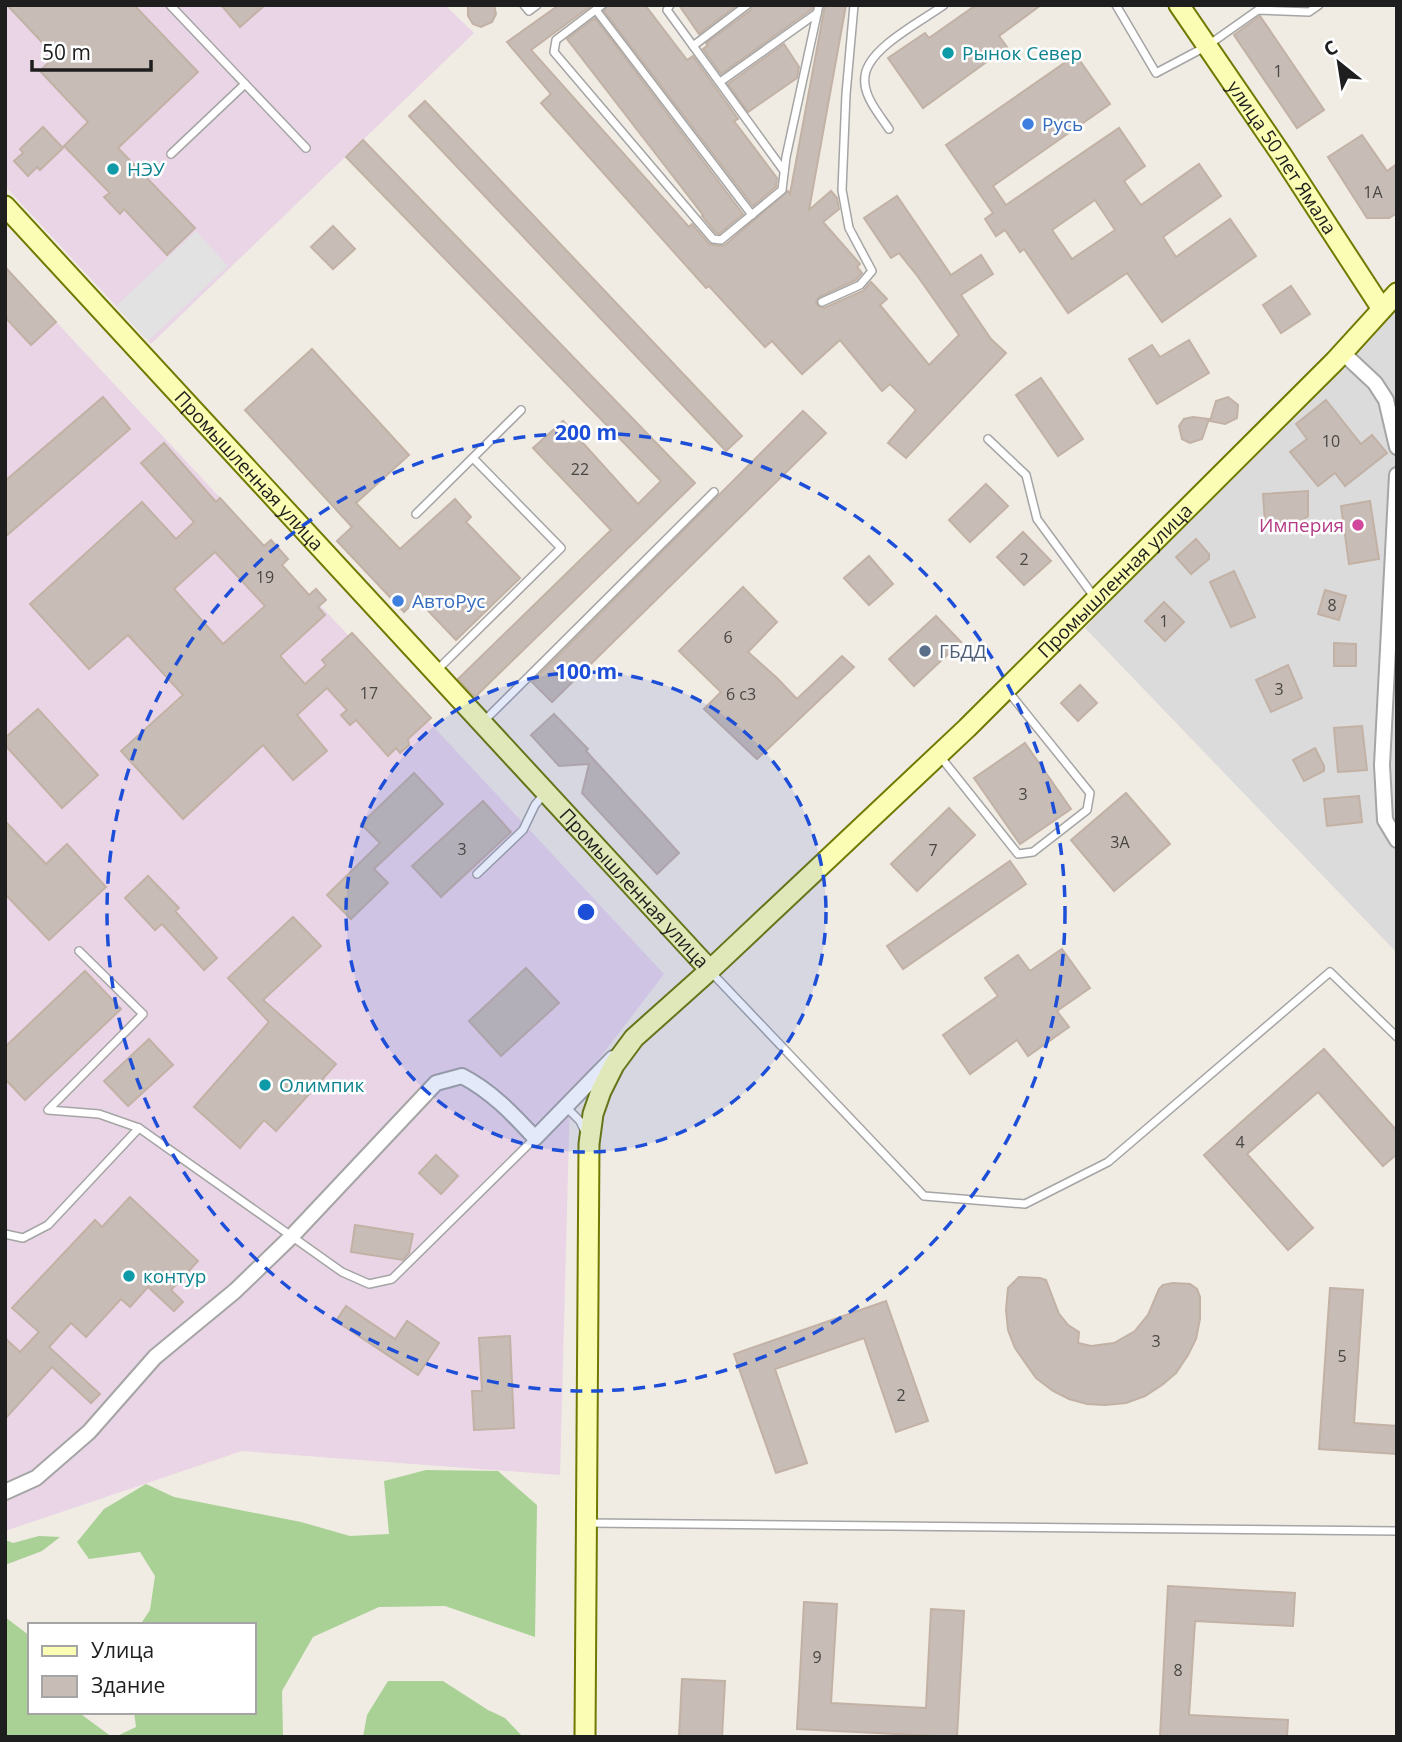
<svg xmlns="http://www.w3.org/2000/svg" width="1402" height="1742" font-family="'Open Sans',sans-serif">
<rect width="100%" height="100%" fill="#f0ebe3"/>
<polygon fill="#dcdbdb" points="1397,279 1397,953 1085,628"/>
<g fill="#e9d5e6">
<polygon points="5,5 445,5 474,33 151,344 5,186"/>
<polygon points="5,267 664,974 570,1097 560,1475 242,1451 5,1531"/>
</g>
<g fill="#a9d195">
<polygon points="426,1470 498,1471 537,1505 535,1637 445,1606 379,1607 313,1637 282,1691 283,1737 115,1737 136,1727 134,1712 254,1712 254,1625 140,1625 150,1610 155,1576 140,1552 89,1559 77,1542 104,1509 146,1484 174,1497 301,1522 350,1536 389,1534 384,1481"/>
<polygon points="39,1536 60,1537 42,1551 5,1565 5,1540 13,1543"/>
<polygon points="5,1617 30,1636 30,1712 78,1712 112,1737 5,1737"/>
<polygon points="388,1681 443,1681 488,1710 505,1718 523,1737 363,1737 367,1715"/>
</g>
<polygon fill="#e2e2e2" points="196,231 228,266 148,341 116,306"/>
<g fill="#c8bdb6" stroke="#c2b1a5" stroke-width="2" fill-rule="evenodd">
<polygon points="7,5 134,5 198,72 118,148 195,228 167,255 124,209 120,214 104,197 110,193 64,146 88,122 40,71 55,56"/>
<polygon points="221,5 265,5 240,27"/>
<polygon points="468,5 494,5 496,14 492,22 481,27 473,24 468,16"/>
<polygon points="559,5 592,5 531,50 689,227 692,224 709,244 720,246 725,245 788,191 790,194 825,5 846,5 809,210 831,191 837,198 839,209 823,222 860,264 857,267 862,273 856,280 819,297 816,301 817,305 824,308 863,291 871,282 887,299 880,305 929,365 959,335 916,274 899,253 891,258 864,218 897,196 951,275 981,255 993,274 961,295 991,339 1006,353 906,458 888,443 916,410 890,384 882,391 840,340 802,374 772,341 765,347 709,286 706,288 541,103 551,94 507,42"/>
<polygon points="608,5 645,5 687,60 693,56 738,119 734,121 777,178 776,187 753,206 604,11"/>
<polygon points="679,5 737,5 699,34"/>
<polygon points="753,5 813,5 812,9 721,74 703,49 708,45 706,43 751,10"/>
<polygon points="976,5 1041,5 999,36 1007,47 923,108 888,58 925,33 929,38"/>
<polygon points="1260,16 1324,110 1297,128 1234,35"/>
<polygon points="595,18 743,214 719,234 716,233 702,216 703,215 567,39"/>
<polygon points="784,44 799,67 797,78 748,112 728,84"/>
<path d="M1076 55 1110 104 993 186 1006 205 1119 128 1145 166 1124 181 1141 205 1199 164 1221 196 1163 237 1176 257 1230 219 1256 256 1162 322 1127 273 1068 313 1024 249 1020 252 1005 230 996 236 985 219 993 213 946 145ZM1095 200 1115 230 1072 259 1052 230Z"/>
<polygon points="425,101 742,436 726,451 409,116"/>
<polygon points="43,127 63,148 40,170 37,167 28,176 14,161 23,153 20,149"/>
<polygon points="1362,135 1387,171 1397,164 1397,213 1389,218 1367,218 1328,157"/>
<polygon points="363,140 695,483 475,697 458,679 611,530 533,448 563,421 638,504 661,481 346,157"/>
<polygon points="333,226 355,249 333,269 311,247"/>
<polygon points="5,267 56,322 31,345 5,317"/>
<polygon points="1291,286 1310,314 1281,333 1263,305"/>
<polygon points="1189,340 1209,373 1157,404 1129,359 1152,345 1160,357"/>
<polygon points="312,349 409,455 356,503 400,549 455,499 471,517 466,522 520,578 456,640 417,599 404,612 337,541 352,527 245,410"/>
<polygon points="1041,378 1083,439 1058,456 1016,395"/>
<polygon points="103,397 130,429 5,537 5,481"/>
<polygon points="1228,397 1238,405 1237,418 1225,424 1210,421 1216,401"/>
<polygon points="1326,400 1361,444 1372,435 1387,453 1345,486 1335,473 1318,486 1290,452 1307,439 1296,424"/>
<polygon points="803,411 826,433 552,702 532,682"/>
<polygon points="1193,417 1209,419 1202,439 1190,443 1182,439 1179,426 1184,419"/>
<path d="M164 443 216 502 220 498 264 546 271 540 288 559 282 565 309 595 316 589 326 600 318 607 325 615 280 656 305 684 326 665 322 660 352 633 431 718 408 739 409 745 400 753 396 748 388 756 356 720 350 725 341 715 347 710 327 688 297 715 327 751 293 780 263 745 183 819 121 751 183 695 128 635 89 669 30 604 142 502 176 539 194 522 141 463ZM215 552 265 606 223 644 174 589Z"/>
<polygon points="986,484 1008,506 970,542 949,520"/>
<polygon points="1308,491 1308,516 1300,522 1265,523 1263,494"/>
<polygon points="1370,501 1379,559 1349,564 1341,506"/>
<polygon points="1023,532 1051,561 1024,585 997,557"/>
<polygon points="1196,539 1209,554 1209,559 1191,574 1176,557"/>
<polygon points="869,556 893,584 869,605 844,578"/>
<polygon points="1234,571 1255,617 1231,627 1210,582"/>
<polygon points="743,587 777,622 748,652 777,678 797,699 842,656 854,667 757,759 704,709 721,692 679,651"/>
<polygon points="1325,590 1346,596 1339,620 1318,614"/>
<polygon points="1164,602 1184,622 1165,641 1145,621"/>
<polygon points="936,616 961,642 914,686 889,659"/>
<polygon points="1334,643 1356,644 1356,666 1334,666"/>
<polygon points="1288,665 1302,698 1271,712 1256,680"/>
<polygon points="1080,685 1097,703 1078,721 1061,703"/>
<polygon points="38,709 98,775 62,808 5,745 5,738"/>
<polygon points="554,714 588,749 586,751 679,853 657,874 582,793 589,764 559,766 531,735"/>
<polygon points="1362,726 1367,770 1338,772 1334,728"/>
<polygon points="1025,743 1071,809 1020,844 974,778"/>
<polygon points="1315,748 1324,766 1324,771 1304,781 1293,760"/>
<polygon points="414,773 443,804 374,869 388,883 351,919 327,895 380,843 361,824"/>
<polygon points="1126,793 1170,844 1114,891 1071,840"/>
<polygon points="1359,796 1362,822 1327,826 1324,799"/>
<polygon points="483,801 511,832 441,897 412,866"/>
<polygon points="949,808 975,835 917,891 891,864"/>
<polygon points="5,821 46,864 67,844 106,887 49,940 5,894"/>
<polygon points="1010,861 1026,884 903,969 887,946"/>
<polygon points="148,876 179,908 175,911 217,958 204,970 162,924 155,930 125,898"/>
<polygon points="293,917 321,946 263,1000 336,1064 276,1131 264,1120 240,1148 194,1107 269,1022 228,978"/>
<polygon points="1062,949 1090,988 1057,1011 1069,1027 1028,1056 1017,1040 970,1074 943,1035 998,996 985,978 1018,955 1030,971"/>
<polygon points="526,968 559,1003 501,1056 469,1021"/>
<polygon points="85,971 121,1009 25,1100 5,1079 5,1047"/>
<polygon points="149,1039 173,1065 128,1106 104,1081"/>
<polygon points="1324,1049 1397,1131 1397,1154 1383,1166 1318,1092 1247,1154 1313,1228 1288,1250 1204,1155"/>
<polygon points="436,1155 458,1176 441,1194 419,1173"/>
<polygon points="130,1197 198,1261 171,1290 183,1302 174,1311 148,1287 130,1307 121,1299 86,1337 71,1323 49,1347 100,1394 91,1403 52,1367 5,1419 5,1338 20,1352 39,1332 12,1308 95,1220 102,1227"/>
<polygon points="355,1225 413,1234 409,1253 403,1260 351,1252"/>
<polygon points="1019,1277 1040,1278 1046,1280 1059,1314 1068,1325 1079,1332 1078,1343 1091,1346 1114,1343 1135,1331 1148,1315 1159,1289 1163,1285 1173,1283 1190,1284 1197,1289 1200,1297 1200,1319 1196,1339 1188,1355 1176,1373 1162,1385 1145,1396 1126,1403 1105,1405 1087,1404 1069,1399 1053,1391 1036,1378 1015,1348 1008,1330 1006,1310 1008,1288"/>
<polygon points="1330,1288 1363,1290 1354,1423 1397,1426 1397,1454 1319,1449"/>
<polygon points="886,1301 928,1421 896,1432 864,1338 775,1369 807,1463 776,1473 734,1354"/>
<polygon points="346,1306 395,1339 407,1321 439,1343 418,1375 336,1321"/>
<polygon points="510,1336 514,1428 474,1430 472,1391 482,1391 479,1338"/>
<polygon points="1168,1586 1295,1593 1293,1626 1195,1621 1189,1715 1288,1720 1287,1737 1160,1737"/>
<polygon points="804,1602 837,1604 831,1703 926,1708 931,1609 964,1611 957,1737 797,1729"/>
<polygon points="682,1679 725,1681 722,1737 679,1737"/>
</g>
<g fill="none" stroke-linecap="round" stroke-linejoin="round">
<defs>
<g id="lane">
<polyline points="170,5 306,148"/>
<polyline points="524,5 529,11 537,5"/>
<polyline points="602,5 556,40 554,52 713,239 721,240 782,190 786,157 819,5"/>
<polyline points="670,5 667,10 784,171"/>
<polyline points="1116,5 1156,73 1207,46 1258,10 1309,12 1319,5"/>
<polyline points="596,10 752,215"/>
<polyline points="693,46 747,5"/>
<polyline points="720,82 817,13"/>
<path d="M889 129C879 114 862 95 865 76 868 48 922 21 944 5"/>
<polyline points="171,154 245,84"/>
<polyline points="822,302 860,285 872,271 849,228 842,190 846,94 854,5"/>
<polyline points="988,439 1026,475 1037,519 1095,598"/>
<polyline points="416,514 521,410"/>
<polyline points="436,671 561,548 473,458"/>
<polyline points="484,721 714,492"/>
<polyline points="939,755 1018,854 1033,852 1087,810 1090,793 1007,690"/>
<polyline points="477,874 523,830 535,805 545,793"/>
<polyline points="79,951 143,1014 48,1110 99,1114 139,1128"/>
<polyline points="710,971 924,1196 1025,1204 1108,1162 1330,972 1397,1037"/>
<polyline points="566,1107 580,1121 586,1134"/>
<polyline points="5,1234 23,1238 48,1225 139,1128 342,1272 369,1284 392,1279 535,1138"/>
<polyline points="587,1523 1397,1531"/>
</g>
<g id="street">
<polyline points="1343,353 1375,383 1386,400 1397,447"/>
<polyline points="1397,475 1382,765 1385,820 1397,840"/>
<path d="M5 1492 36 1478 89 1432 155 1357 235 1291 292 1236 436 1083 462 1076C491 1091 513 1114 535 1138L613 1058"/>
</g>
<g id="secondary">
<path id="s1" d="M1179 5 1281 154 1382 309"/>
<path id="s2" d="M5 206 710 970"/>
<path id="s3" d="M585 1737 589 1144 593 1114 601 1091 614 1065 634 1038 710 970 967 728 1335 361 1397 293"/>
</g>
</defs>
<use href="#lane" stroke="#a5a5a5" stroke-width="10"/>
<use href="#street" stroke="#a5a5a5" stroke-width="18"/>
<use href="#secondary" stroke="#707a00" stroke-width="23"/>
<use href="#lane" stroke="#fff" stroke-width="7"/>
<use href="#street" stroke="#fff" stroke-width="14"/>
<use href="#secondary" stroke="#fbfdb4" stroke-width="19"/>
</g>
<circle cx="586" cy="912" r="240" fill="#1d4ed8" fill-opacity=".12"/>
<g fill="none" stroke="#1d4ed8" stroke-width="3.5" stroke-dasharray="12 9">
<circle cx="586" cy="912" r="240"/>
<circle cx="586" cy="912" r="479"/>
</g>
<g fill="#0f9aa8" stroke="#fff" stroke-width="2.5">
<circle cx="948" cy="53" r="7"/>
<circle cx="113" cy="169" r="7"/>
<circle cx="265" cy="1085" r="7"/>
<circle cx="129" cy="1276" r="7"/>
</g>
<g fill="#3f7fe0" stroke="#fff" stroke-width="2.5">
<circle cx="1028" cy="124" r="7"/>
<circle cx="398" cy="601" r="7"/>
</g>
<circle fill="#d1479c" stroke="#fff" stroke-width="2.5" cx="1358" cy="525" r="7"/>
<circle fill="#5c6f8a" stroke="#fff" stroke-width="2.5" cx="925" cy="651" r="7"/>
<g text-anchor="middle" stroke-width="5" stroke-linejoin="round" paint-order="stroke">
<g font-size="16" fill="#484644">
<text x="1278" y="77">1</text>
<text x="1373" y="198">1А</text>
<text x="1331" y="447">10</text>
<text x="580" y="475">22</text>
<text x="1024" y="565">2</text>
<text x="265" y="583">19</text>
<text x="1332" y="611">8</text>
<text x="1164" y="627">1</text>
<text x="728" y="643">6</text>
<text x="1279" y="695">3</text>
<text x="369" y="699">17</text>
<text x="741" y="700">6 с3</text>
<text x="1023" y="800">3</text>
<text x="1120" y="848">3А</text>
<text x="462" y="855">3</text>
<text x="933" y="856">7</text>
<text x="1240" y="1148">4</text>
<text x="1156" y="1347">3</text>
<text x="1342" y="1362">5</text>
<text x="901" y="1401">2</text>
<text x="817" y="1663">9</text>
<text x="1178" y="1676">8</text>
</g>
<g font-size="19" fill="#0d838f" stroke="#fff" text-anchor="start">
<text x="962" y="60">Рынок Север</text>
<text x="127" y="176">НЭУ</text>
<text x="279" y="1092">Олимпик</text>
<text x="143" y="1283">контур</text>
</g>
<g font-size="19" fill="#366cbe" stroke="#fff" text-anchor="start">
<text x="1042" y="131">Русь</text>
<text x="412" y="608">АвтоРус</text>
</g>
<g font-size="19" fill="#1e1e1e" stroke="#fff">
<text dy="7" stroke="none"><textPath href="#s1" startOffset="184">улица 50 лет Ямала</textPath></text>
<text dy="7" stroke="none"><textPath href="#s2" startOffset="360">Промышленная улица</textPath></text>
<text dy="7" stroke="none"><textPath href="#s3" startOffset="1374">Промышленная улица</textPath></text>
<text dy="7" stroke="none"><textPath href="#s2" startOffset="928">Промышленная улица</textPath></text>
</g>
<g font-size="19" fill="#b23c85" stroke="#fff" text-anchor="end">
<text x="1344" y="532">Империя</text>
</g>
<g font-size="19" fill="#4e5e75" stroke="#fff" text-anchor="start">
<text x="939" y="658">ГБДД</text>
</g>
</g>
<circle cx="586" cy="912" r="10" fill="#1d4ed8" stroke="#fff" stroke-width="3.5"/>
<g font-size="21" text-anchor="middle" font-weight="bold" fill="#1d4ed8" stroke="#fff" stroke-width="5" stroke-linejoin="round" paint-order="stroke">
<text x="586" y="440">200 m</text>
<text x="586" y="679">100 m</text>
</g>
<rect width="1402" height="1742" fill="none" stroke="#1e1e1e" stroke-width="14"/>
<rect x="28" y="1623" width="228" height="91" fill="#ffffff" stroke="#a5a5a5" stroke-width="2"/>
<rect x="42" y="1646" width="35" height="10" fill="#fbfdb4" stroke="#a5a5a5" stroke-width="2"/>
<text x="91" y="1658" font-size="21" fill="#1e1e1e">Улица</text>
<rect x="42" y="1676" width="35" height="21" fill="#c8bdb6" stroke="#a5a5a5" stroke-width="2"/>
<text x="91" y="1693" font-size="21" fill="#1e1e1e">Здание</text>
<g transform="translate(1339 63) rotate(330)" stroke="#ffffff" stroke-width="5" paint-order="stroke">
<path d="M0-5L12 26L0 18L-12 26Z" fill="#1e1e1e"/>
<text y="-10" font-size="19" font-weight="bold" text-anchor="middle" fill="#1e1e1e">С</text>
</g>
<path d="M32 60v10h119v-10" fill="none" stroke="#1e1e1e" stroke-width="3.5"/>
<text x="42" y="60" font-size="21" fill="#1e1e1e" stroke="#ffffff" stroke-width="5" paint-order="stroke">50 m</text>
</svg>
